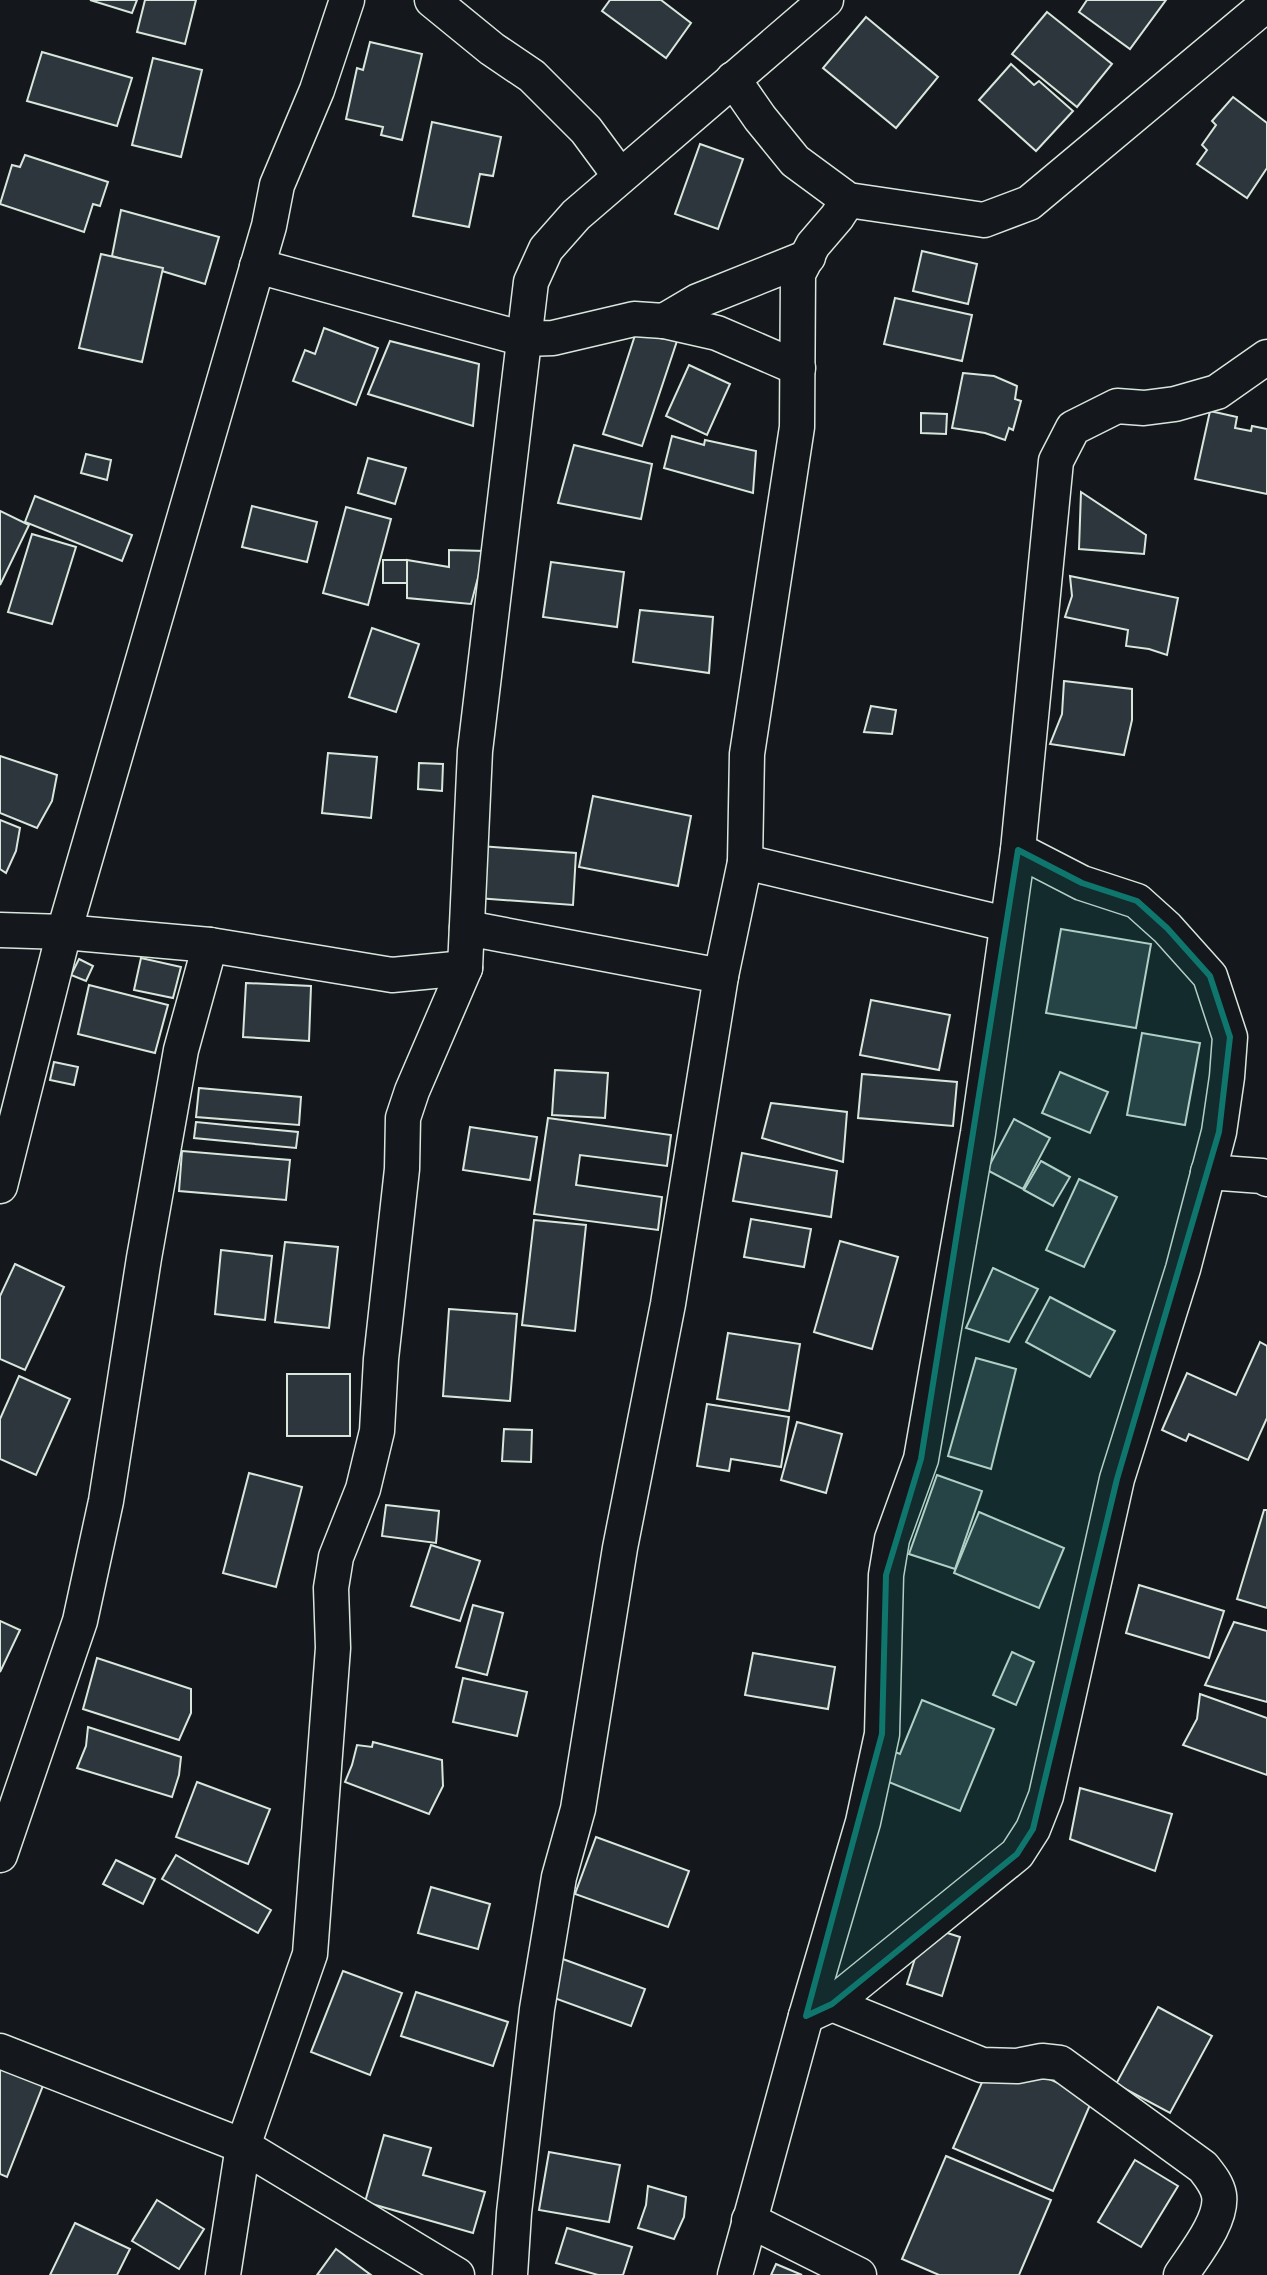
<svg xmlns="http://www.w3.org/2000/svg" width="1267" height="2275" font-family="Manrope,sans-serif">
<rect width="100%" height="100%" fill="#14181c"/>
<g fill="#2c363c" stroke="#d8e6dc" stroke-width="2">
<polygon points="90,0 137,0 132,13"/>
<polygon points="145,0 196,0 185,44 137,32"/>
<polygon points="610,0 661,0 691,23 666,58 602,11"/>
<polygon points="1087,0 1166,0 1130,49 1079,12"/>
<polygon points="1047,12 1112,64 1077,107 1012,54"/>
<polygon points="866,17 938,77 896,128 823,68"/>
<polygon points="370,42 422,54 402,140 381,135 383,127 346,119 357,68 363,70"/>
<polygon points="42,52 132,78 117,126 27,101"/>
<polygon points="153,58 202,70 181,157 132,145"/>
<polygon points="1011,64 1034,85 1039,81 1073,111 1036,151 979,100"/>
<polygon points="1233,97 1267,123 1267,168 1247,198 1197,164 1207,150 1202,145 1216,125 1212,121"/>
<polygon points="432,122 501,137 493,176 480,174 469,227 413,216"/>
<polygon points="700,144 743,159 718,229 675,214"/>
<polygon points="25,155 108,182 100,206 93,204 84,232 0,204 12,165 20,167"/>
<polygon points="121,210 219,237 205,284 112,256"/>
<polygon points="922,251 977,264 968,304 913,291"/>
<polygon points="101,254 163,268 142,362 79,348"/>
<polygon points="895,298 972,315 962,361 884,344"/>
<polygon points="638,326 678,338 642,446 603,434"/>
<polygon points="324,328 378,348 356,405 293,381 305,350 315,354"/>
<polygon points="390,341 479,364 473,426 368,394"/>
<polygon points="689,365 730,384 707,435 666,416"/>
<polygon points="963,373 994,376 1017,386 1015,399 1021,401 1013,430 1009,428 1005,440 985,433 952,428"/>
<polygon points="1210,411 1237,417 1235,428 1251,431 1252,426 1267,429 1267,494 1195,479"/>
<polygon points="921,413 947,414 946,434 921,433"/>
<polygon points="672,436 704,445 705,440 756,451 753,493 664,468"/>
<polygon points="574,445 652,464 641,519 558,503"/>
<polygon points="86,454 111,460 107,480 81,473"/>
<polygon points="368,458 406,468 395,504 358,493"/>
<polygon points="1081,492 1146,535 1144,554 1079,549"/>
<polygon points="35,496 132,535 122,561 25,522"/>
<polygon points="252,506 317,522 307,562 242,547"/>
<polygon points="346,507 391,519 368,605 323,593"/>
<polygon points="0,511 29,525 0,585"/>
<polygon points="32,534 76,547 52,624 8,612"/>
<polygon points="449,550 485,551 471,604 407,598 407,560 449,567"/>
<rect x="383" y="560" width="24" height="23"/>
<polygon points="551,562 624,572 617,627 543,617"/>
<polygon points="1070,576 1178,598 1167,655 1149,649 1126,646 1128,630 1065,617 1072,596"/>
<polygon points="640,610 713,617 709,673 633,662"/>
<polygon points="372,628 419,644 396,712 349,697"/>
<polygon points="1064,681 1132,689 1132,720 1124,755 1050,744 1062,714"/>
<polygon points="871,706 896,710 892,734 864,732"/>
<polygon points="328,753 377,757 371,818 322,813"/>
<polygon points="0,756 57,775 52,801 37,828 0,813"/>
<polygon points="419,763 443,764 442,791 418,789"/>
<polygon points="593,796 691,816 678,886 579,867"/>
<polygon points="0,820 20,828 16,851 6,873 0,869"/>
<polygon points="480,846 576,853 573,905 477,898"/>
<polygon points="1061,929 1151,944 1136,1028 1046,1013"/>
<polygon points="141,958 181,967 173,998 134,990"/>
<polygon points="79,959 93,966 86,981 71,975"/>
<polygon points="246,983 311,986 309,1041 243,1037"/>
<polygon points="89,985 168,1005 155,1053 78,1034"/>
<polygon points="871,1000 950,1015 939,1070 860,1055"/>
<polygon points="1142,1033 1200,1043 1185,1125 1127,1115"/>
<polygon points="54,1062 78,1067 74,1085 50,1080"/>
<polygon points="555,1070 608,1073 605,1118 552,1115"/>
<polygon points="1060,1072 1108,1092 1090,1133 1042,1113"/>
<polygon points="862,1074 957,1082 953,1126 858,1118"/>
<polygon points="199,1088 301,1097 299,1125 196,1117"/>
<polygon points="771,1103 847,1112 843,1162 762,1138"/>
<polygon points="548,1118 671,1135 667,1166 580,1155 576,1185 662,1197 658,1230 534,1214"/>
<polygon points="1014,1119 1050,1138 1023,1189 987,1170"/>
<polygon points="196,1122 298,1132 296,1148 194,1138"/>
<polygon points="470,1127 537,1137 530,1180 463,1170"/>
<polygon points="182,1151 290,1160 286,1200 179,1191"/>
<polygon points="742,1153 837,1171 831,1217 733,1201"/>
<polygon points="1041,1161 1070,1177 1053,1206 1024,1190"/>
<polygon points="1079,1179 1117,1197 1084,1267 1046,1250"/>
<polygon points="751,1219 811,1229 804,1267 744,1257"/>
<polygon points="534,1220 586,1225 575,1331 522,1325"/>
<polygon points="840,1241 898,1257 872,1349 814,1332"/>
<polygon points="285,1242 338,1247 329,1328 275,1322"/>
<polygon points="221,1250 272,1256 265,1320 215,1314"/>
<polygon points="15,1264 64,1287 25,1370 0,1359 0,1296"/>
<polygon points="993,1268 1038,1289 1009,1342 966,1328"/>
<polygon points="1050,1297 1115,1331 1090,1377 1026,1342"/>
<polygon points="449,1309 517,1314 510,1401 443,1396"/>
<polygon points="728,1333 800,1344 789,1411 717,1399"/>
<polygon points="1260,1342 1267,1346 1267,1418 1248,1460 1189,1434 1186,1441 1162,1430 1187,1373 1236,1395"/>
<polygon points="976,1358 1016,1369 991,1469 948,1456"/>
<rect x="287" y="1374" width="63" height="62"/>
<polygon points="19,1376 70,1399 36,1475 0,1459 0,1419"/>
<polygon points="707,1404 789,1417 781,1467 731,1459 729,1471 697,1466"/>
<polygon points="797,1422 842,1434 826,1493 781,1480"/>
<polygon points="504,1429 532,1430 531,1462 502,1461"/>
<polygon points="249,1473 302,1487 276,1587 223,1573"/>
<polygon points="937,1475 982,1491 955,1569 909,1554"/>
<polygon points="386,1505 439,1511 436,1543 382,1536"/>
<polygon points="1264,1510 1267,1510 1267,1608 1237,1599"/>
<polygon points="979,1512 1064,1548 1039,1608 954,1573"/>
<polygon points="431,1545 480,1561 460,1621 411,1606"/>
<polygon points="1139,1585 1224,1611 1209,1658 1126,1633"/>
<polygon points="473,1605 503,1613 487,1675 456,1667"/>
<polygon points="0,1621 20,1630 0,1672"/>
<polygon points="1234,1622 1267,1631 1267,1702 1205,1685"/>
<polygon points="1012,1652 1034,1662 1016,1705 993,1695"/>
<polygon points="753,1653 835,1667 828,1709 745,1695"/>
<polygon points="97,1658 191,1689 191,1713 179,1740 83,1709"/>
<polygon points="463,1678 527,1692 517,1736 453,1722"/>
<polygon points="1200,1694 1267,1718 1267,1775 1183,1745 1197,1719"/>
<polygon points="922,1700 994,1729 960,1811 874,1776 885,1748 900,1754"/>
<polygon points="88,1727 181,1757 179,1775 172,1797 77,1768 86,1746"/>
<polygon points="373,1742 442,1760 443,1786 429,1814 345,1782 352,1765 357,1745 372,1747"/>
<polygon points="197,1782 270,1809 248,1864 176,1837"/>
<polygon points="1080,1788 1172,1814 1155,1871 1070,1839"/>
<polygon points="596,1837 689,1871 668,1927 575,1894"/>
<polygon points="176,1855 271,1910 258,1933 162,1879"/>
<polygon points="116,1860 155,1879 143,1904 103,1884"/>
<polygon points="431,1887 490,1904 478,1949 418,1933"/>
<polygon points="925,1926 960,1937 942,1996 907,1984"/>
<polygon points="560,1958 645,1989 631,2026 546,1995"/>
<polygon points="343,1971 402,1993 370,2075 311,2052"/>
<polygon points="416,1992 508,2022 493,2066 401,2036"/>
<polygon points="1158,2007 1212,2036 1170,2113 1116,2084"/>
<polygon points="994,2055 1093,2098 1053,2191 953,2148"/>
<polygon points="0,2066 44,2083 7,2177 0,2174"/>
<polygon points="384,2135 431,2148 423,2175 485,2192 473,2233 365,2202"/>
<polygon points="549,2152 620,2165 609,2222 539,2210"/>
<polygon points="946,2156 1051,2200 1019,2275 939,2275 902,2259"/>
<polygon points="1135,2160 1178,2186 1141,2247 1098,2222"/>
<polygon points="648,2186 686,2197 684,2217 674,2239 638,2228 646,2205"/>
<polygon points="157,2200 204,2229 179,2269 132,2241"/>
<polygon points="75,2223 130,2249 117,2275 50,2275"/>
<polygon points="567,2228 632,2247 623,2275 598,2275 556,2263"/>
<polygon points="336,2249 371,2275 317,2275"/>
<polygon points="776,2264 802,2275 771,2275"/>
</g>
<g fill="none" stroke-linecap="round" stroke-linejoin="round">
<defs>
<g id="minor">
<polyline points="432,0 492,49 532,76 586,130 620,176"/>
<polyline points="733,79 760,118 795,161 848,200 984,220 1029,203 1267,4"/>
<polyline points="257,266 524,339 553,338 634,319 664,321 717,333 798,368"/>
<polyline points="664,321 698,301 808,257"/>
<polyline points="745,862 1006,924"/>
<polyline points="467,928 721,976"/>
<polyline points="0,930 64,932 210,945 392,975 465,968"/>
<polyline points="1208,1172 1262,1176 1267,1179"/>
<polyline points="0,1186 64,932 269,226 277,185 317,90 347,0"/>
<polyline points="0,1855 80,1621 106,1501 144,1258 181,1050 210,945"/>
<path d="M832 2004 982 2065 1017 2066 1042 2061 1060 2063 1203 2167C1210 2176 1217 2184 1219 2195 1223 2220 1194 2255 1181 2275"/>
<polyline points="806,2016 832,2004 1017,1854 1033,1829 1046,1796 1117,1479 1183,1269 1219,1132 1227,1077 1230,1037 1210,976 1167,928 1137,901 1082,883 1018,850"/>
<polyline points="0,2051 243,2146 457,2275"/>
<polyline points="749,2220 859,2275"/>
<polyline points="223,2275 243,2146 310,1954 333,1648 331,1588 336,1557 363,1489 377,1431 381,1359 402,1169 403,1118 412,1091 465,968 475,751 531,282 546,249 576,215 826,0"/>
<polyline points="510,2275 514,2213 537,2009 559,1877 578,1809 620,1548 668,1304 721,976 745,862 747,754 797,427 798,274 813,245 837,217 848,200"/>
<polyline points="735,2275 806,2016 863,1822 882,1734 886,1575 892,1539 921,1459 978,1133 1018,850 1056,461 1073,428 1117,406 1144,408 1175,404 1217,392 1267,357"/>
</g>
</defs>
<use href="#minor" stroke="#d8e6dc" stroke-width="37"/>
<use href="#minor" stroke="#14181c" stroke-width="34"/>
</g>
<path fill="#0f766e" fill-opacity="0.2" stroke="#0f766e" stroke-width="6" stroke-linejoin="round" d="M1018 850 1082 883 1137 901 1167 928 1210 976 1230 1037 1219 1132 1117 1479 1033 1829 1017 1854 832 2004 806 2016 882 1734 886 1575 921 1459Z"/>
</svg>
